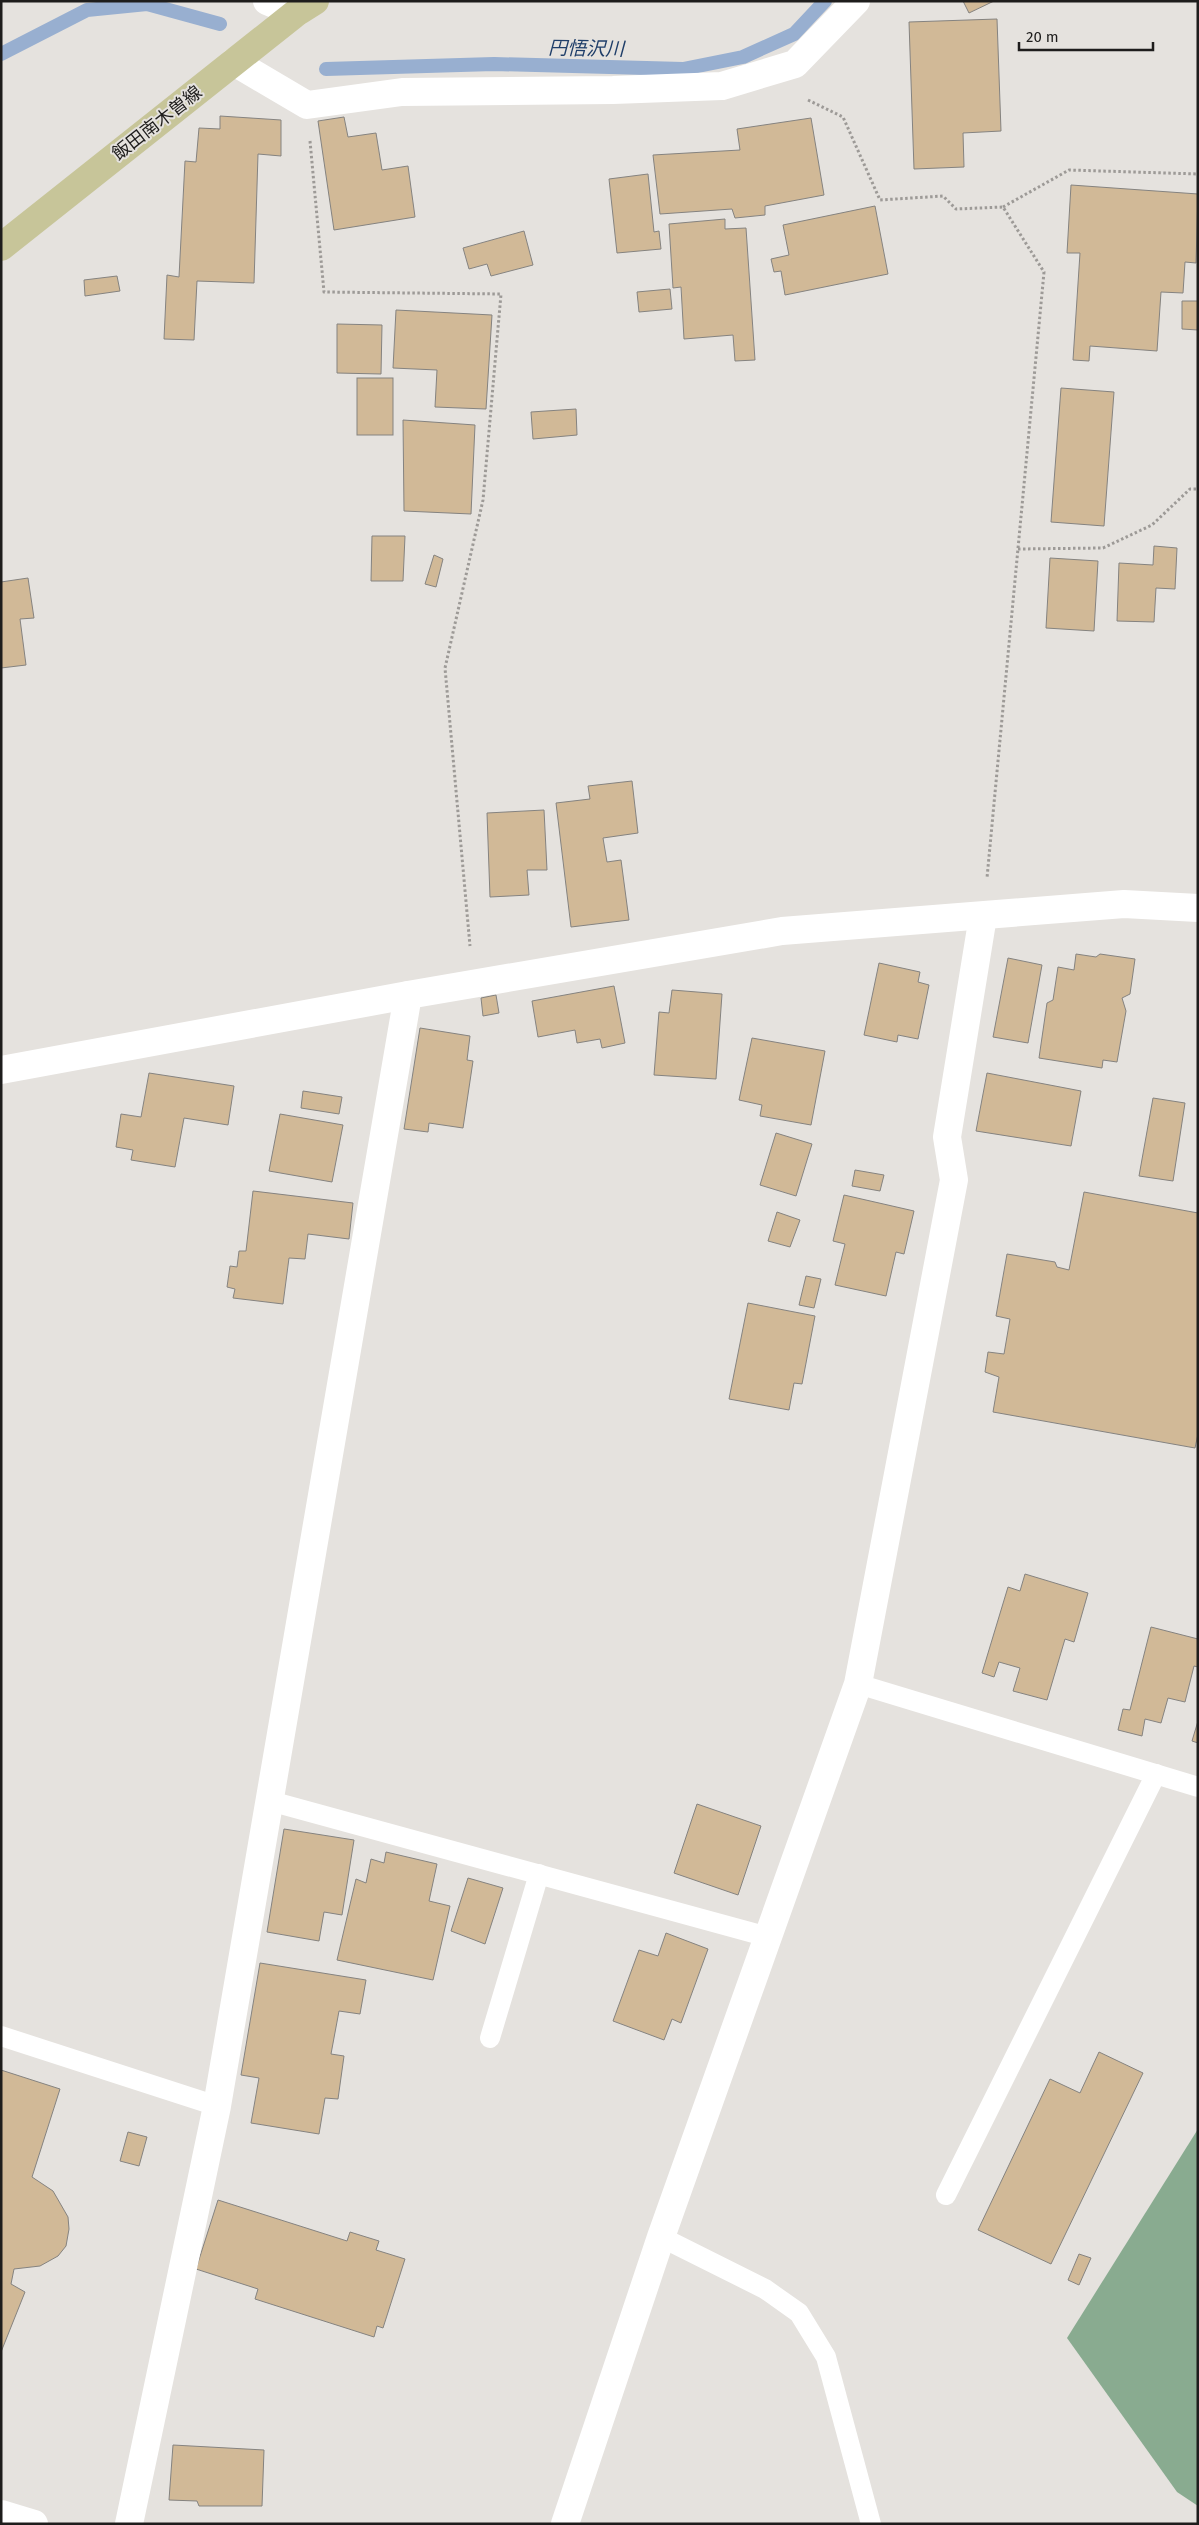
<svg xmlns="http://www.w3.org/2000/svg" width="1199" height="2525" font-family="'Fira Sans','Noto Sans JP',sans-serif">
<rect width="100%" height="100%" fill="#e5e2de"/>
<polygon fill="#89ab90" points="1198,2129 1198,2506 1177,2492 1067,2338"/>
<g fill="none" stroke-linecap="round" stroke-linejoin="round">
<g stroke="#98afd0" stroke-width="14">
<polyline points="1,54 87,10 147,4 220,24"/>
<polyline points="326,69 494,64 683,69 743,57 794,34 825,1"/>
</g>
</g>
<g fill="#d1b997" stroke="#858380">
<polygon points="963,1 994,1 969,13"/>
<polygon points="997,19 1001,131 963,133 964,167 914,169 909,22"/>
<polygon points="220,116 281,120 281,156 258,154 254,283 197,281 194,340 164,339 167,275 179,277 185,161 196,162 199,128 220,129"/>
<polygon points="344,117 348,137 376,133 382,170 408,166 415,217 334,230 318,121"/>
<polygon points="811,118 824,195 765,206 765,215 735,218 732,209 660,214 653,155 740,150 737,129"/>
<polygon points="648,174 654,232 659,231 661,249 617,253 609,179"/>
<polygon points="1071,185 1198,194 1196,263 1185,262 1183,293 1161,292 1157,351 1090,346 1089,361 1073,360 1080,253 1067,253"/>
<polygon points="875,206 888,274 785,295 781,271 774,272 771,259 789,255 783,225"/>
<polygon points="725,219 725,229 746,228 755,360 735,361 733,335 684,339 681,287 673,288 669,224"/>
<polygon points="524,231 533,265 491,276 487,264 469,269 463,248"/>
<polygon points="117,276 120,291 85,296 84,280"/>
<polygon points="670,289 672,309 639,312 637,292"/>
<polygon points="1182,301 1198,301 1198,330 1182,329"/>
<polygon points="396,310 492,315 486,409 435,407 437,370 393,368"/>
<polygon points="337,324 382,325 381,374 337,373"/>
<rect x="357" y="378" width="36" height="57"/>
<polygon points="1061,388 1114,392 1104,526 1051,522"/>
<polygon points="576,409 577,435 533,439 531,412"/>
<polygon points="403,420 475,425 471,514 404,511"/>
<polygon points="372,536 405,536 403,581 371,581"/>
<polygon points="1154,546 1177,548 1175,589 1156,588 1154,622 1117,621 1119,563 1153,565"/>
<polygon points="434,555 443,559 436,587 425,584"/>
<polygon points="1050,558 1098,561 1094,631 1046,628"/>
<polygon points="28,578 34,618 20,619 26,665 1,668 1,582"/>
<polygon points="632,781 638,833 603,838 607,862 621,860 629,920 571,927 556,803 590,799 588,786"/>
<polygon points="544,810 547,870 527,870 529,895 490,897 487,813"/>
<polygon points="1076,954 1096,957 1100,954 1135,959 1130,994 1122,998 1126,1011 1117,1062 1103,1060 1102,1068 1039,1058 1047,1003 1053,1000 1058,967 1074,970"/>
<polygon points="1008,958 1042,965 1028,1043 993,1037"/>
<polygon points="879,963 920,972 918,982 929,985 918,1039 898,1035 897,1042 864,1035"/>
<polygon points="614,986 625,1043 602,1048 600,1039 577,1043 575,1030 538,1037 532,1001"/>
<polygon points="672,990 722,994 716,1079 654,1075 659,1012 669,1013"/>
<polygon points="496,995 499,1013 483,1016 481,998"/>
<polygon points="420,1028 470,1036 467,1060 473,1061 463,1128 429,1123 428,1132 404,1129"/>
<polygon points="752,1038 825,1051 811,1125 760,1116 762,1105 739,1100"/>
<polygon points="149,1073 234,1086 228,1125 184,1118 175,1167 131,1160 133,1150 116,1147 121,1114 141,1117"/>
<polygon points="987,1073 1081,1091 1071,1146 976,1131"/>
<polygon points="303,1091 342,1097 339,1114 301,1108"/>
<polygon points="1153,1098 1185,1103 1173,1181 1139,1176"/>
<polygon points="280,1114 343,1125 332,1182 269,1171"/>
<polygon points="776,1133 812,1144 796,1196 760,1185"/>
<polygon points="855,1170 884,1175 880,1191 852,1186"/>
<polygon points="253,1191 353,1203 349,1239 308,1234 305,1259 289,1258 283,1304 233,1298 235,1289 227,1287 230,1266 237,1267 239,1251 246,1251"/>
<polygon points="1084,1192 1198,1213 1198,1434 1195,1448 993,1412 999,1377 985,1372 988,1352 1004,1354 1010,1319 996,1316 1007,1254 1055,1262 1057,1267 1069,1270"/>
<polygon points="844,1195 914,1211 904,1254 896,1252 886,1296 835,1285 845,1244 833,1241"/>
<polygon points="777,1212 800,1220 790,1247 768,1241"/>
<polygon points="806,1276 821,1279 814,1308 799,1305"/>
<polygon points="748,1303 815,1316 802,1384 794,1383 789,1410 729,1399"/>
<polygon points="1025,1574 1088,1593 1074,1642 1065,1639 1047,1700 1013,1691 1020,1668 999,1662 994,1677 982,1673 1008,1587 1020,1591"/>
<polygon points="1151,1627 1198,1639 1198,1667 1194,1666 1185,1702 1168,1698 1161,1723 1145,1719 1142,1736 1118,1730 1123,1709 1130,1710"/>
<polygon points="1198,1721 1198,1743 1192,1741"/>
<polygon points="697,1804 761,1826 738,1895 674,1873"/>
<polygon points="284,1829 354,1840 342,1915 324,1912 319,1941 267,1932"/>
<polygon points="386,1852 437,1864 429,1901 450,1906 433,1980 337,1960 356,1879 366,1883 371,1859 384,1863"/>
<polygon points="468,1878 503,1888 485,1944 451,1931"/>
<polygon points="666,1933 708,1949 681,2023 672,2019 664,2040 613,2021 639,1950 658,1956"/>
<polygon points="260,1963 366,1980 360,2014 339,2011 331,2054 344,2056 338,2099 325,2098 319,2134 251,2123 259,2078 241,2075"/>
<polygon points="1099,2052 1143,2073 1051,2264 978,2230 1050,2079 1080,2093"/>
<polygon points="1,2070 60,2089 32,2177 53,2191 68,2217 69,2229 66,2246 58,2256 40,2266 14,2269 11,2284 25,2292 1,2352"/>
<polygon points="128,2132 147,2137 139,2166 120,2161"/>
<polygon points="218,2200 347,2241 350,2232 379,2241 376,2250 405,2259 383,2328 377,2326 374,2337 255,2299 258,2289 196,2269"/>
<polygon points="1079,2254 1091,2258 1079,2285 1068,2280"/>
<polygon points="173,2445 264,2450 262,2506 199,2506 197,2501 169,2500"/>
</g>
<g fill="none" stroke-linecap="round" stroke-linejoin="round">
<g stroke="#9d9a97" stroke-width="3" stroke-dasharray="2.5 2.5" stroke-linecap="butt">
<polyline points="808,100 843,117 880,200 943,196 956,209 1003,207 1044,272 987,878"/>
<polyline points="310,141 324,292 501,294 483,500 445,668 470,946"/>
<polyline points="1003,207 1069,170 1198,174"/>
<polyline points="1018,549 1103,548 1152,525 1190,489 1198,489"/>
</g>
<g stroke="#fff" stroke-width="20">
<polyline points="858,1684 1198,1787"/>
<polyline points="270,1801 768,1937"/>
<polyline points="1,2036 217,2106"/>
<polyline points="490,2038 539,1874"/>
<polyline points="946,2195 1156,1774"/>
<polyline points="661,2237 765,2289 799,2313 826,2357 871,2524"/>
</g>
<g stroke="#fff" stroke-width="28">
<polyline points="267,1 296,13"/>
<polyline points="234,62 307,105 402,92 613,90 722,86 795,64 856,1"/>
<polyline points="1,1070 408,995 782,931 1124,904 1198,908"/>
<polyline points="1,2514 34,2524"/>
<polyline points="129,2524 217,2106 408,995"/>
<polyline points="565,2524 661,2237 858,1684 954,1180 947,1137 983,916"/>
</g>
<polyline stroke="#c7c599" stroke-width="28" points="1,247 296,13 315,1"/>
</g>
<g text-anchor="middle" stroke-width="4" stroke-linejoin="round" paint-order="stroke">
<g font-size="18" fill="#1e1d1c" stroke="#e5e2de">
<text transform="translate(157 123) rotate(-38)" y="6">飯田南木曽線</text>
</g>
<g font-size="19" font-style="italic" fill="#1f3e69" stroke="#e5e2de">
<text transform="translate(586 48) rotate(1)" y="7">円悟沢川</text>
</g>
</g>
<rect width="1199" height="2525" fill="none" stroke="#1e1d1c" stroke-width="5"/>
<path d="M1019 42v8h134v-8" fill="none" stroke="#1e1d1c" stroke-width="2.5"/>
<text x="1026" y="42" font-size="15" fill="#1e1d1c" stroke="#e5e2de" stroke-width="4" paint-order="stroke">20 m</text>
</svg>
